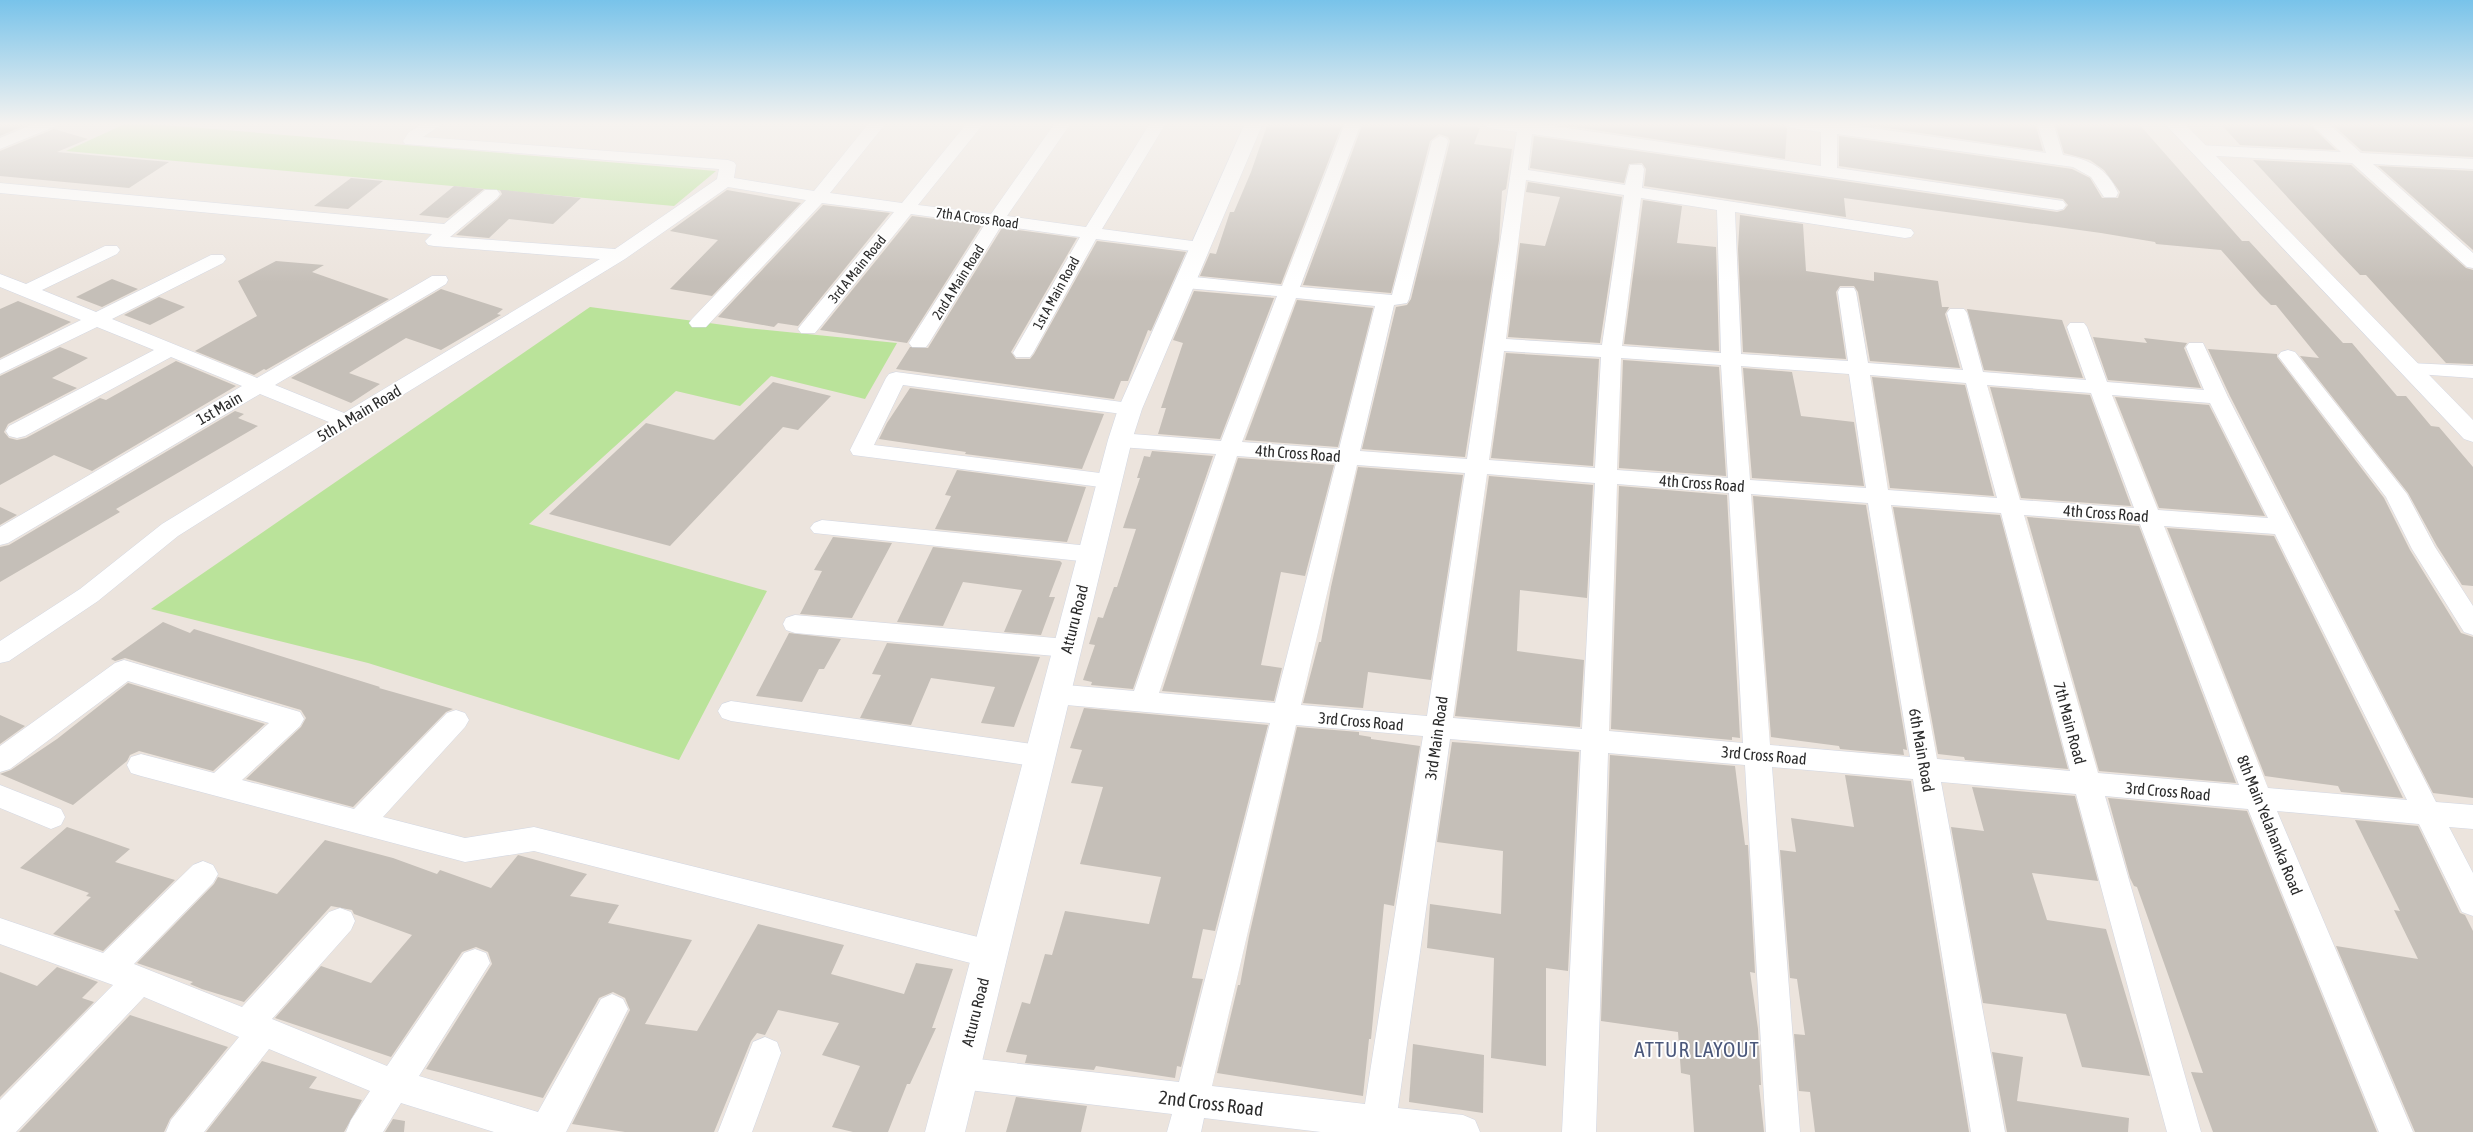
<svg xmlns="http://www.w3.org/2000/svg" width="2473" height="1132" font-family="'Asap Condensed',sans-serif">
<rect width="100%" height="100%" fill="#ece4dd"/>
<g fill="#bae39a">
<polygon points="127,123 141,123 716,171 674,206 66,151"/>
<polygon points="590,307 746,328 897,343 865,399 771,376 740,406 676,391 529,524 767,591 679,760 368,663 151,609"/>
</g>
<g fill="#c5bfb8">
<polygon points="0,123 30,123 0,136"/>
<polygon points="1268,123 1343,123 1281,284 1200,276 1210,253 1216,254 1230,212 1234,212 1251,172"/>
<polygon points="1363,123 1445,123 1480,128 1474,144 1512,149 1506,189 1502,191 1499,240 1465,457 1362,449 1396,307 1407,305 1411,299 1450,141 1448,137 1439,134 1430,141 1391,293 1303,285"/>
<polygon points="1549,123 1781,123 1787,128 1785,159"/>
<polygon points="1853,123 2035,123 2043,151"/>
<polygon points="2055,123 2138,123 2242,241 2249,241 2343,343 2352,343 2397,396 2406,396 2431,426 2439,427 2473,467 2473,586 2462,585 2437,546 2408,493 2300,356 2319,358 2276,305 2271,305 2260,294 2221,250 2156,244 2155,242 2101,233 1844,198 1846,217 1644,186 1646,169 1642,163 1629,164 1624,183 1530,168 1534,136 2057,212 2064,210 2068,205 2063,199 1839,166 1839,136 2072,169 2090,178 2102,198 2118,198 2120,192 2104,170 2090,160 2064,153"/>
<polygon points="2220,123 2308,123 2336,150 2240,145"/>
<polygon points="2331,123 2473,123 2473,157 2362,151"/>
<polygon points="54,129 88,139 57,152 169,162 129,188 0,176 0,151"/>
<polygon points="2253,160 2351,165 2466,268 2473,270 2473,364 2446,363 2366,275 2360,275 2339,253"/>
<polygon points="2378,166 2473,171 2473,250"/>
<polygon points="351,178 383,181 348,209 314,206"/>
<polygon points="1528,182 1622,197 1600,343 1508,337 1520,243 1545,246 1560,197 1526,192"/>
<polygon points="454,186 484,189 448,218 419,215"/>
<polygon points="500,190 504,190 581,198 553,224 509,219 489,238 456,235 498,199 502,194"/>
<polygon points="727,190 801,203 712,296 670,289 718,240 670,231"/>
<polygon points="1643,200 1682,206 1677,243 1716,247 1719,351 1624,344"/>
<polygon points="823,205 890,213 798,326 778,323 774,327 718,317"/>
<polygon points="1740,215 1803,224 1806,271 1874,281 1874,272 1938,281 1942,307 1949,307 1945,314 1960,368 1870,361 1858,292 1854,286 1840,286 1836,292 1846,359 1743,352 1738,249"/>
<polygon points="912,216 982,225 907,343 820,330"/>
<polygon points="1002,228 1077,238 1011,352 1016,359 1030,359 1034,354 1097,241 1186,252 1151,331 1148,330 1128,381 1121,381 1114,399 896,369 910,347 928,348"/>
<polygon points="276,261 324,265 312,272 389,299 266,370 264,369 254,375 195,351 257,316 238,281"/>
<polygon points="112,279 138,289 102,307 76,297"/>
<polygon points="441,289 503,309 497,314 501,315 441,350 406,338 349,373 380,384 351,403 291,378"/>
<polygon points="1194,291 1274,298 1220,439 1158,434 1166,408 1161,408 1183,343 1173,340"/>
<polygon points="159,297 185,307 150,325 124,315"/>
<polygon points="1297,300 1373,308 1338,447 1245,440"/>
<polygon points="18,301 71,322 0,358 0,309"/>
<polygon points="1967,309 2062,320 2083,378 1984,370"/>
<polygon points="2093,337 2147,343 2144,338 2187,343 2184,348 2201,388 2108,380"/>
<polygon points="60,347 88,358 52,378 77,388 8,424 4,432 9,438 17,440 26,438 100,398 106,400 176,361 236,386 92,471 54,455 0,485 0,376"/>
<polygon points="2208,349 2277,354 2277,357 2384,498 2410,550 2461,633 2473,637 2473,798 2433,793 2230,396"/>
<polygon points="1506,353 1599,359 1593,466 1491,458"/>
<polygon points="1623,360 1719,367 1726,476 1619,468"/>
<polygon points="1743,368 1792,372 1801,416 1854,422 1864,486 1752,478"/>
<polygon points="1872,377 1965,385 1994,496 1890,488"/>
<polygon points="773,382 831,396 798,430 783,427 670,546 549,514 646,423 714,440"/>
<polygon points="1990,387 2090,395 2131,506 2021,498"/>
<polygon points="910,388 1104,414 1082,469 965,454 966,452 879,439 887,423"/>
<polygon points="2115,397 2209,405 2265,516 2159,508"/>
<polygon points="235,411 244,414 238,418 258,426 116,509 120,512 0,582 0,547 9,545"/>
<polygon points="1152,451 1213,456 1133,689 1091,685 1092,682 1083,680 1095,645 1089,644 1098,617 1103,618 1114,587 1117,587 1136,529 1123,528 1140,478 1137,478 1144,456 1150,457"/>
<polygon points="1238,458 1334,465 1305,576 1281,572 1261,665 1282,668 1274,701 1162,691"/>
<polygon points="1358,467 1463,475 1431,680 1368,672 1363,708 1303,703 1319,642 1321,642 1331,587"/>
<polygon points="957,470 1086,487 1067,542 935,529 951,496 945,495"/>
<polygon points="1489,476 1593,485 1587,598 1520,590 1517,651 1584,660 1580,727 1455,716"/>
<polygon points="1619,486 1727,495 1740,738 1732,737 1732,740 1611,729"/>
<polygon points="1753,496 1866,505 1907,750 1903,749 1904,755 1840,749 1839,746 1771,737"/>
<polygon points="0,507 17,515 0,525"/>
<polygon points="1893,507 2000,515 2068,769 1965,760 1964,757 1938,754"/>
<polygon points="2027,517 2139,526 2236,783 2099,771"/>
<polygon points="2167,528 2274,536 2403,798 2341,792 2338,786 2265,776"/>
<polygon points="833,537 892,543 852,618 800,614 822,571 814,570"/>
<polygon points="933,547 1060,561 1062,563 1049,597 1055,597 1041,635 1004,632 1022,590 963,582 943,626 897,622"/>
<polygon points="163,622 190,633 194,629 380,687 379,688 453,709 446,712 353,807 246,779 301,727 306,718 301,710 125,658 115,661 111,659"/>
<polygon points="789,633 841,639 824,669 819,669 802,702 756,696"/>
<polygon points="887,643 1040,657 1014,727 981,723 995,687 931,678 911,725 860,718 881,675 872,674"/>
<polygon points="128,683 265,724 213,771 139,751 130,755 127,761 73,805 0,774 11,770 57,739"/>
<polygon points="1084,708 1268,725 1215,931 1203,929 1192,978 1203,979 1181,1067 1177,1066 1175,1078 1096,1066 1094,1070 1025,1063 1027,1055 1006,1052 1022,1002 1030,1004 1045,954 1052,955 1065,911 1149,924 1161,877 1080,864 1103,787 1071,783 1082,750 1070,748"/>
<polygon points="0,715 25,726 0,744"/>
<polygon points="1297,727 1359,732 1359,735 1371,737 1371,739 1420,746 1394,906 1384,904 1371,1039 1369,1039 1363,1096 1217,1073 1238,985 1240,985 1249,936"/>
<polygon points="1452,742 1579,752 1568,971 1546,968 1546,1066 1491,1058 1494,958 1427,948 1430,904 1501,914 1503,851 1437,842"/>
<polygon points="1610,755 1735,766 1745,845 1748,845 1755,973 1750,972 1758,1029 1761,1085 1759,1085 1764,1132 1694,1132 1690,1075 1681,1073 1678,1032 1601,1021"/>
<polygon points="1845,775 1911,781 1969,1132 1815,1132 1810,1092 1799,1091 1794,1034 1805,1035 1797,979 1790,978 1780,850 1796,852 1791,818 1854,827"/>
<polygon points="1972,787 2075,796 2098,881 2032,873 2047,920 2106,929 2150,1076 2082,1067 2066,1014 1983,1003 1951,827 1984,831"/>
<polygon points="2108,798 2247,811 2377,1132 2213,1132 2191,1072 2203,1073 2137,887 2134,886 2130,878"/>
<polygon points="2355,820 2418,826 2460,913 2465,915 2473,931 2473,1132 2415,1132 2336,946 2418,959 2394,910 2400,911"/>
<polygon points="67,827 130,849 115,862 175,880 103,951 53,934 91,897 86,896 89,893 20,868"/>
<polygon points="325,840 393,858 437,874 440,870 491,888 518,855 587,874 570,896 619,905 608,923 692,940 645,1024 697,1031 758,924 844,945 831,974 904,994 916,963 953,969 932,1028 936,1028 910,1084 907,1084 888,1132 853,1132 832,1127 860,1066 822,1055 839,1023 778,1010 765,1035 757,1033 751,1041 714,1132 625,1132 572,1124 630,1010 625,998 613,992 599,998 543,1098 426,1069 492,964 488,952 476,947 462,952 391,1057 275,1018 321,966 371,983 412,935 354,914 352,910 331,906 244,1002 202,989 190,984 193,982 137,963 214,884 218,877 277,894"/>
<polygon points="57,967 98,982 82,998 94,1002 0,1097 0,972 37,986"/>
<polygon points="130,1015 228,1047 170,1119 164,1132 19,1132"/>
<polygon points="1413,1044 1484,1055 1483,1113 1409,1102"/>
<polygon points="1992,1052 2023,1057 2017,1101 2129,1118 2128,1132 2007,1132"/>
<polygon points="262,1061 317,1077 309,1088 362,1100 344,1132 206,1132"/>
<polygon points="1016,1097 1087,1106 1081,1132 1006,1132"/>
<polygon points="393,1119 405,1121 404,1132 385,1132"/>
</g>
<g fill="none" stroke-linecap="round" stroke-linejoin="round">
<defs>
<g id="minor">
<polygon points="36,123 58,123 56,126 0,149 0,138"/>
<polygon points="424,123 444,123 423,137 728,160 734,162 736,165 734,178 814,191 869,123 886,123 830,193 902,203 967,123 984,123 918,205 991,214 1055,123 1071,123 1007,216 1086,227 1150,123 1166,123 1102,229 1200,242 1206,243 1209,247 1206,251 1200,252 1096,239 1033,353 1030,357 1016,357 1013,353 1080,237 1001,226 929,343 926,347 912,347 909,343 985,224 911,214 815,333 801,333 798,329 801,325 894,212 822,203 706,327 692,327 689,323 692,319 806,200 728,187 625,259 352,426 178,536 98,601 9,661 0,663 0,641 80,589 162,524 329,422 260,394 8,543 0,545 0,527 242,386 171,357 25,436 17,438 9,436 6,431 9,426 154,350 97,327 0,374 0,360 81,320 0,287 0,274 26,284 105,246 117,246 120,250 117,254 42,290 96,312 211,255 223,255 226,259 223,263 112,319 257,378 432,276 446,276 448,280 446,284 275,385 344,413 600,259 434,246 428,245 425,241 432,234 0,193 0,183 444,224 485,190 497,190 500,194 497,198 450,237 615,249 717,179 719,169 405,144 403,141 409,132"/>
<path d="M1345 123H1361L1300 287 1392 295 1432 141 1440 136 1446 138 1448 141 1409 299 1407 303 1394 305 1360 451 1467 459 1517 132 1489 128 1481 123H1534L1821 166V132L1791 128 1783 123H1837L2046 153 2037 123H2053L2063 155C2089 159 2107 168 2118 193L2116 197H2104L2091 177 2073 167 1837 134V168L2063 201 2066 205 2063 209 2057 210 1532 134 1528 170 1625 185 1630 165H1642L1644 169 1642 188 1911 229 1914 233 1911 237 1905 238 1735 212 1741 354 1848 361 1838 292 1840 288H1854L1856 292 1868 363 1963 370 1947 313 1950 309H1964L1967 313 1983 372 2086 380 2067 327 2070 323H2084L2087 327 2107 382 2204 390 2186 347 2189 343H2203L2228 397 2436 802 2473 805V829L2449 827 2473 873V916L2462 912 2419 824 2277 811 2413 1132H2379L2248 809 2105 796 2201 1132H2167L2076 794 1941 782 2005 1132H1971L1913 779 1772 767 1800 1132H1766L1745 765 1608 753 1596 1132H1562L1581 750 1450 739 1398 1108 1463 1115 1475 1120 1480 1132H1321L1204 1118 1201 1132H1167L1172 1114 960 1089 948 1084 944 1073 948 1062 960 1057 1179 1082 1270 723 1055 704 1046 701 1042 694 1046 687 1055 684 1134 691 1216 454 1120 447 1112 445 1109 440 1112 435 1120 433 1221 441 1277 296 1185 288 1178 286 1176 282 1178 278 1185 276 1282 286ZM1526 180 1624 195 1602 345 1506 339ZM1641 198 1717 210 1721 353 1622 346ZM1296 298 1375 306 1339 449 1242 442ZM1504 351 1601 357 1595 468 1489 460ZM1621 358 1721 365 1728 478 1617 470ZM1741 366 1849 374 1866 488 1750 480ZM1870 375 1966 383 1997 498 1888 490ZM1987 385 2091 393 2134 508 2020 500ZM2112 395 2210 403 2268 518 2158 510ZM1237 456 1336 463 1275 703 1159 693ZM1357 465 1465 473 1427 716 1301 705ZM1487 474 1595 483 1582 729 1453 718ZM1617 484 1729 493 1743 743 1609 731ZM1751 494 1868 503 1910 757 1770 745ZM1891 505 2001 513 2070 771 1937 759ZM2024 515 2140 524 2239 785 2098 773ZM2164 526 2275 534 2407 800 2268 788ZM1296 725 1423 736 1365 1104 1212 1086Z"/>
<polygon points="2310,123 2328,123 2361,153 2473,159 2473,169 2373,164 2473,253 2473,268 2467,267 2352,163 2199,155 2191,150 2199,145 2341,152"/>
<polygon points="2288,350 2295,352 2407,494 2435,547 2473,606 2473,635 2464,632 2412,549 2386,497 2278,356 2281,352"/>
<polygon points="2410,363 2473,366 2473,378 2403,373 2400,369 2403,365"/>
<polygon points="896,372 1137,404 1140,409 1137,414 1130,415 903,385 874,445 1108,474 1116,476 1119,481 1116,486 1108,488 853,455 850,450 886,378 889,374"/>
<polygon points="822,520 1090,546 1098,548 1102,554 1098,560 1090,562 814,533 810,528 814,523"/>
<polygon points="795,615 1066,639 1075,641 1079,648 1075,655 1066,657 795,633 786,630 783,624 786,618"/>
<polygon points="124,660 300,712 304,719 300,726 242,780 354,809 447,713 456,710 465,713 469,720 465,727 383,817 465,838 534,827 990,940 1001,944 1005,954 1001,964 990,968 534,851 465,862 141,776 131,773 127,765 131,757 141,754 214,773 269,723 128,681 10,769 0,772 0,746 115,663"/>
<polygon points="731,701 1039,745 1049,748 1053,756 1049,764 1039,767 731,721 722,718 718,711 722,704"/>
<polygon points="0,785 61,809 65,817 61,825 51,829 0,808"/>
<polygon points="203,861 213,865 218,874 213,883 134,964 242,1007 329,912 340,908 351,912 355,921 351,930 272,1019 387,1066 464,953 475,949 486,953 490,963 419,1076 538,1112 601,999 612,994 623,999 628,1009 566,1132 494,1132 401,1103 383,1132 346,1132 351,1120 370,1091 269,1049 204,1132 166,1132 171,1120 239,1037 144,997 16,1132 0,1132 0,1100 113,985 0,944 0,918 103,953 193,865"/>
<polygon points="765,1037 777,1042 781,1053 752,1132 718,1132 753,1042"/>
</g>
<g id="tertiary">
<polygon points="1245,123 1263,123 1142,409 1132,440 965,1132 925,1132 1108,440 1118,409"/>
<polygon points="2164,123 2184,123 2473,420 2473,442 2464,439"/>
</g>
</defs>
<use href="#minor" stroke="#d2d7e3" stroke-width="1"/>
<use href="#tertiary" stroke="#d2d7e3" stroke-width="1"/>
<use href="#minor" fill="#fff" fill-rule="evenodd"/>
<use href="#tertiary" fill="#fff" fill-rule="evenodd"/>
</g>
<linearGradient id="sky" x2="0" y2="1"><stop stop-color="#78c3ea"/><stop offset="0.44" stop-color="#f6f3f0"/><stop offset="1" stop-color="#f6f3f0" stop-opacity="0"/></linearGradient>
<rect width="2473" height="282" fill="url(#sky)"/>
<g text-anchor="middle" stroke-width="4" stroke-linejoin="round" paint-order="stroke">
<g font-size="14" fill="#2b2b2b" stroke="#fff">
<text transform="translate(977 218) rotate(8)" y="5">7th A Cross Road</text>
<text transform="translate(857 269) rotate(-51)" y="5">3rd A Main Road</text>
<text transform="translate(958 282) rotate(-58)" y="5">2nd A Main Road</text>
<text transform="translate(1056 293) rotate(-61)" y="5">1st A Main Road</text>
</g>
<g font-size="16" fill="#2b2b2b" stroke="#fff">
<text transform="translate(219 408) rotate(-30)" y="6">1st Main</text>
<text transform="translate(359 413) rotate(-31)" y="6">5th A Main Road</text>
<text transform="translate(1298 453) rotate(4)" y="6">4th Cross Road</text>
<text transform="translate(1702 483) rotate(4)" y="6">4th Cross Road</text>
<text transform="translate(2106 513) rotate(4)" y="6">4th Cross Road</text>
<text transform="translate(1074 619) rotate(-76)" y="6">Atturu Road</text>
<text transform="translate(1361 721) rotate(5)" y="6">3rd Cross Road</text>
<text transform="translate(2070 723) rotate(75)" y="6">7th Main Road</text>
<text transform="translate(1436 738) rotate(-82)" y="6">3rd Main Road</text>
<text transform="translate(1922 750) rotate(80)" y="6">6th Main Road</text>
<text transform="translate(1764 755) rotate(5)" y="6">3rd Cross Road</text>
<text transform="translate(2168 791) rotate(5)" y="6">3rd Cross Road</text>
<text transform="translate(2270 825) rotate(68)" y="6">8th Main Yelahanka Road</text>
<text transform="translate(975 1012) rotate(-76)" y="6">Atturu Road</text>
</g>
<g font-size="19" fill="#2b2b2b" stroke="#fff">
<text transform="translate(1211 1103) rotate(7)" y="7">2nd Cross Road</text>
</g>
<g font-size="21" letter-spacing="1" fill="#4b587b" stroke="#fff">
<text x="1697" y="1057">ATTUR LAYOUT</text>
</g>
</g>
</svg>
